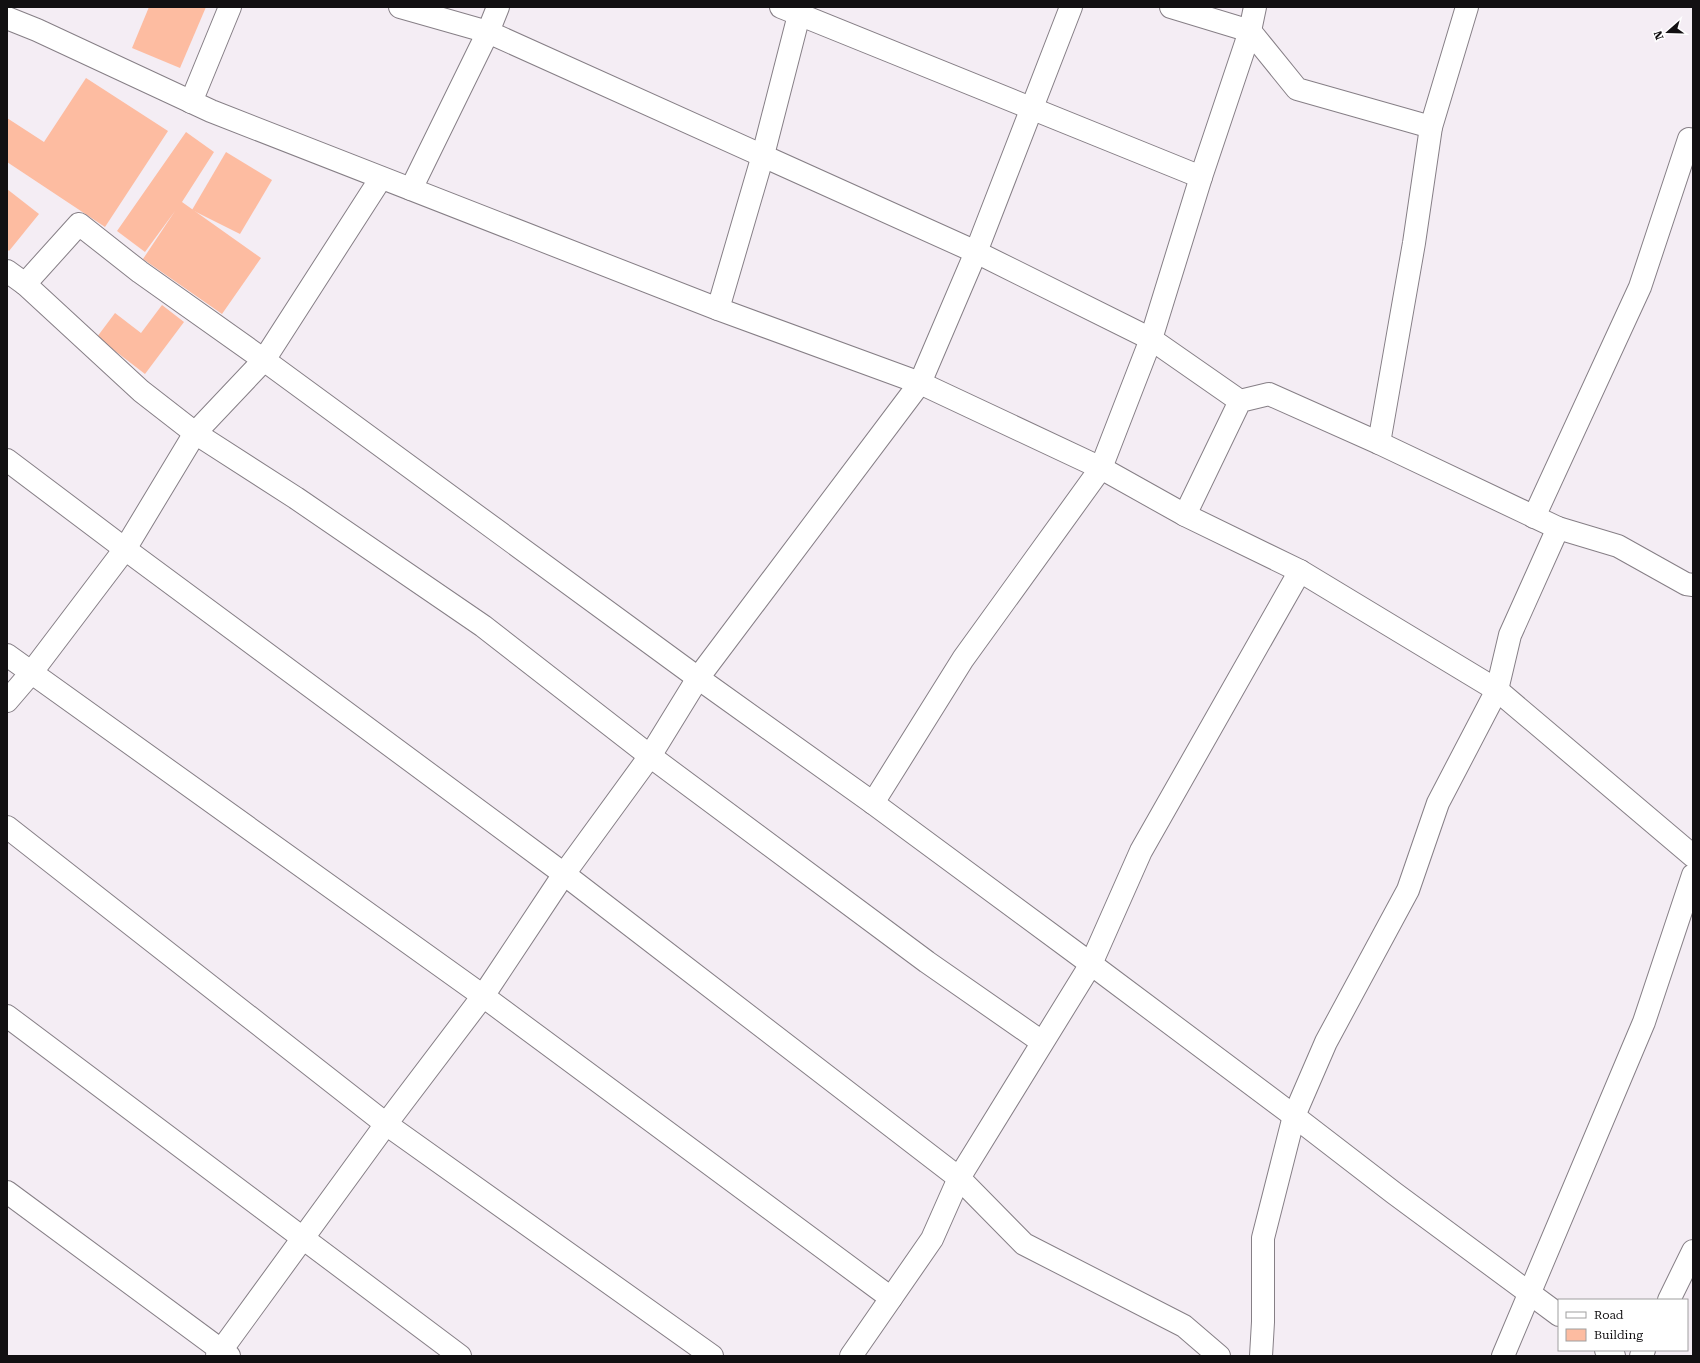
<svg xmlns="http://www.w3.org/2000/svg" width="1700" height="1363" font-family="'Roboto Serif',serif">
<rect width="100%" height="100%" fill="#f4edf4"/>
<g fill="#fdbca1">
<polygon points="149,7 206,7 180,68 132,48"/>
<polygon points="86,78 168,131 105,227 7,162 7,118 44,142"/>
<polygon points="186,132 214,152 182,202 261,258 222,314 143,259 175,211 145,252 117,231"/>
<polygon points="226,152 272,180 240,234 192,210"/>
<polygon points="7,189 39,214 9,251 7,249"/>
<polygon points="162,305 184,322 145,374 97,337 115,313 141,333"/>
</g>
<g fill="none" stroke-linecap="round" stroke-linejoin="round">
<defs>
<g id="street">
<polyline points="400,7 488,32 976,252 1151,339 1240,401"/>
<polyline points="781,7 1201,177"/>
<polyline points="1171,7 1250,31 1297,89 1431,127"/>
<polyline points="7,18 37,30 211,111 718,309 920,383 1101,468 1185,515 1300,571 1497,690 1693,856"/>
<polyline points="191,102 230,7"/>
<polyline points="411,189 488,32 498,7"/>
<polyline points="7,271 25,284 141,391 195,433 296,498 483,626 650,756 927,962 1042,1042"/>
<polyline points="25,284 79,224 140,272 264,360 698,678 873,803 1091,964 1294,1116 1394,1193 1559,1315"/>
<polyline points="718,309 763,155 801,7"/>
<polyline points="1379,443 1414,243 1431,127 1467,7"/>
<polyline points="7,460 125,549 564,874 959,1178 1024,1244 1184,1326 1219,1356"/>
<polyline points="1185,515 1240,401 1269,394 1379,443 1558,528 1618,546 1686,584 1693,585"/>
<polyline points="1534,517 1640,287 1689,139"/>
<polyline points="7,655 483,996 891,1298"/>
<polyline points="7,701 31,673 125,549 195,433 264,360 381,178"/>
<polyline points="873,803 963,659 1101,468 1151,339 1201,177 1250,31 1255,7"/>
<polyline points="7,827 386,1124 712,1356"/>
<polyline points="7,1016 460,1356"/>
<polyline points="7,1192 229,1356"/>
<polyline points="1669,1300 1693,1251"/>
<polyline points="1606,1350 1614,1356"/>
<polyline points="217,1356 386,1124 483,996 564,874 650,756 698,678 920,383 976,252 1071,7"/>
<polyline points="851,1356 932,1239 959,1178 1091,964 1141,851 1300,571"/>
<polyline points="1261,1356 1263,1322 1263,1238 1294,1116 1326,1042 1408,890 1438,803 1497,690 1510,635 1558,528"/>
<polyline points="1503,1356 1644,1022 1693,875"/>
<polyline points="1641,1356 1644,1350"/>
</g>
</defs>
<use href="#street" stroke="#867f86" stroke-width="24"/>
<use href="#street" stroke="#fff" stroke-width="22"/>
</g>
<rect width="1700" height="1363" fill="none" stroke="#121012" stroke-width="16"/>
<rect x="1558" y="1299" width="130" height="52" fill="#ffffff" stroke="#a09fa0"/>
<rect x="1566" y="1312" width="20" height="6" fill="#ffffff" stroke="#a09fa0"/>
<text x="1594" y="1319" font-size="12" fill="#121012">Road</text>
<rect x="1566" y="1329" width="20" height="12" fill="#fdbca1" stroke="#a09fa0"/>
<text x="1594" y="1339" font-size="12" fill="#121012">Building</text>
<g transform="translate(1668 32) rotate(250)" stroke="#ffffff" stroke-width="3" paint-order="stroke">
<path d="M0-3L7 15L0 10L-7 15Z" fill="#121012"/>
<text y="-6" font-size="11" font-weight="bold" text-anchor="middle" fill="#121012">N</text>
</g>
</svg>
